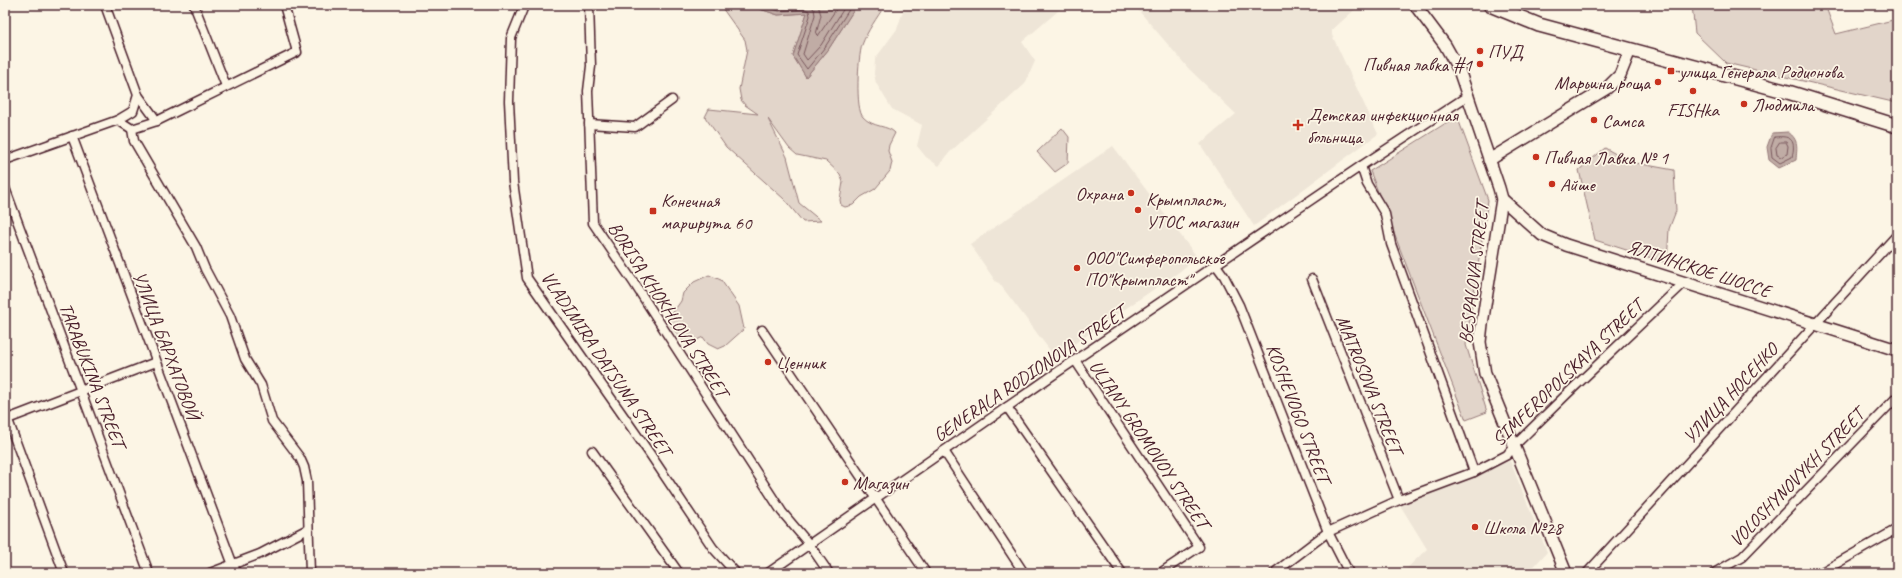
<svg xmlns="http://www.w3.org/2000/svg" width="1902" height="578" font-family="Caveat,sans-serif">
<rect width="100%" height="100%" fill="#fcf5e5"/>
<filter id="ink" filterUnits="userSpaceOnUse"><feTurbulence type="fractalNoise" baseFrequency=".025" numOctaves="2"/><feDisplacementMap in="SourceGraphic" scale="8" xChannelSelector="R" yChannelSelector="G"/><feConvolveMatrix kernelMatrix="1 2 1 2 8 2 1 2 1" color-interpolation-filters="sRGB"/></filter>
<g filter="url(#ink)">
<g fill="#eee5d7">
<polygon points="901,5 1065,5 1022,42 1035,61 1025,84 950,152 939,166 926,157 917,146 922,125 892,109 876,83 874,74 875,59 897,29 903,11 900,7"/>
<polygon points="1134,5 1360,5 1332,30 1332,35 1378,134 1254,226 1200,144 1236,114 1189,69"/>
<polygon points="1113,146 1197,257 1179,272 1055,357 999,283 996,282 970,244"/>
<polygon points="1510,461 1547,552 1528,573 1402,573 1427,549 1400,505"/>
</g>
<g fill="#e2d5ca" stroke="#967a7a">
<path d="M720 5H748L778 15 807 13 793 56 806 77 828 50 857 5H885C877 18 867 31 862 45 858 57 855 109 863 117 873 128 888 125 895 133L889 145 888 151 892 162 890 171 875 189 861 197 853 205 845 207 841 205 840 200 843 182 840 174 826 161 797 155 789 148 768 119 787 157 799 203 821 221 803 222 784 199 726 147 705 117 709 109 758 114 745 105 741 100 739 89 747 50 745 40Z"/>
<polygon points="1692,5 1825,5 1836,34 1897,19 1897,103 1726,63 1695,33"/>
<polygon points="1457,116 1488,200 1466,345 1487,412 1466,420 1370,171"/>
<polygon points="1062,128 1069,137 1068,163 1055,172 1037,152"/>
<polygon points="1605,148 1630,162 1674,170 1676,211 1669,229 1667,263 1595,240 1579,170"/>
<polygon points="709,275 721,280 739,306 744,329 725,346 718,349 708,344 703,337 695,341 683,341 671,326 669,318 681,301 683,293 694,282"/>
</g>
<g fill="#c0aca5" stroke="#917474">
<polygon points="748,5 857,5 828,50 806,77 793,56 807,13 778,15"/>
<path d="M1788 132C1799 140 1797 147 1796 160L1779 168 1769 160 1767 147 1772 133Z"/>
</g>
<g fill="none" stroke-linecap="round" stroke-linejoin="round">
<g stroke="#79575c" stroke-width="1">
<polyline points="761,5 779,11 805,9 809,11 810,16 797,55 807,69 825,47 852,5"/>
<polyline points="809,5 814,9 815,15 803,54 807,60 821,45 846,5"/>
<polyline points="818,5 821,15 816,34 818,36 839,5"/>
<path d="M1775 137C1792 135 1796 141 1792 157L1780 163 1772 157 1771 148Z"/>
<polygon points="1780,142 1786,142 1788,146 1787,154 1781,157 1777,155 1776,148"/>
</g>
<defs>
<g id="street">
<polyline points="105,5 138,95 157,121"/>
<polyline points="194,5 226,86"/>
<polyline points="589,5 591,66 588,91 593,223 634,283 782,512 809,544 829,573"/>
<polyline points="524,6 511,38 509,101 513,182 527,278 650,454 713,548 736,573"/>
<polyline points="118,120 133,111 138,95"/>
<polyline points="589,124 635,127 672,100"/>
<polyline points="132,129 134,141 196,247 205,269 230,316 245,359 261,385 272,421 300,458 304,467 307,481 310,573"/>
<polyline points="72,136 236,573"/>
<polyline points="5,160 118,120 132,129 157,121 297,52 284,5"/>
<polyline points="1361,166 1367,184 1385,214 1391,244 1474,472"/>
<polyline points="5,188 149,573"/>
<polyline points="1216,265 1224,276 1239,305 1328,532 1349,573"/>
<polyline points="1312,279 1399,500"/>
<polyline points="762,330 926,573"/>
<polyline points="1075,360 1199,547 1160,573"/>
<polyline points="1007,407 1122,573"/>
<polyline points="5,412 64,573"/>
<polyline points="5,420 156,362"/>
<polyline points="592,451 679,573"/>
<polyline points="944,451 1024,573"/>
<polyline points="210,573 260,554 308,529"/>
<polyline points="768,573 1056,373 1361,166 1469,95"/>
<polyline points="1274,573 1328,532 1399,500 1474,472 1507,455 1515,445 1568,393 1685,282"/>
<polyline points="1587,573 1897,235"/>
<polyline points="1714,573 1742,557 1897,397"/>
<polyline points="1820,573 1897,529"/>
</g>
<g id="secondary">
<polyline points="1415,5 1445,45 1459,70 1499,188 1502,199 1482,324 1480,342 1485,374 1566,573"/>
<polyline points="1489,160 1607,88 1620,75 1630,50"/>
<polyline points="1502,199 1542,235 1566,245 1897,350"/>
</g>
<polyline id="primary" points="1490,5 1539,25 1788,92 1897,126"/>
</defs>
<use href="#street" stroke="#4a1f2b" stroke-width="11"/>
<use href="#secondary" stroke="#4a1f2b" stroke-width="14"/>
<use href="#primary" stroke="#4a1f2b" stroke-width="16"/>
<use href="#street" stroke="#fcf5e5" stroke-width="8"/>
<use href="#secondary" stroke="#fcf5e5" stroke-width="11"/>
<use href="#primary" stroke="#fcf5e5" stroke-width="13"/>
</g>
</g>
<g fill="#c8321e" stroke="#fcf5e5" stroke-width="1.5">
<circle cx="1480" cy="51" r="4"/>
<circle cx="1480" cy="64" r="4"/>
<rect x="1667" y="67" width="8" height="8" rx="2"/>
<circle cx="1658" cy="82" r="4"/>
<circle cx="1693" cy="91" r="4"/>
<circle cx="1744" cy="104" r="4"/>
<circle cx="1594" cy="120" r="4"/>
<path d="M1296 119h4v4h4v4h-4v4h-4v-4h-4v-4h4z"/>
<circle cx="1536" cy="157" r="4"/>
<circle cx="1552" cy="184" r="4"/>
<circle cx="1131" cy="193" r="4"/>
<circle cx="1138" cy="210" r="4"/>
<rect x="649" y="207" width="8" height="8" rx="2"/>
<circle cx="1077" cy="268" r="4"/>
<circle cx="768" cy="362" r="4"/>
<circle cx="845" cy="482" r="4"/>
<circle cx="1475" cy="527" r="4"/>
</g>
<g text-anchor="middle" stroke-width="3.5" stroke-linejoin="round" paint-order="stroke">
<g font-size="19" fill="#4a1f2b" stroke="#fcf5e5" text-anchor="start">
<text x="1488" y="58">ПУД</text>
<text x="1472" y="71" text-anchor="end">Пивная лавка #1</text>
<text x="1679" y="78">улица Генерала Родионова</text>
<text x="1650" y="89" text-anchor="end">Марьина роща</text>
<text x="1752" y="111">Людмила</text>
<text x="1693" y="116" text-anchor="middle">FISHka</text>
<text x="1307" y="121">Детская инфекционная<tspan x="1307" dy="22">больница</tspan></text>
<text x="1602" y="127">Самса</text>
<text x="1544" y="164">Пивная Лавка № 1</text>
<text x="1560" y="191">Айше</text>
<text x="1123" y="200" text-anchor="end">Охрана</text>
<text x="1146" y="206">Крымпласт,<tspan x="1146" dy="22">УТОС магазин</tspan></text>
<text x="661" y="207">Конечная<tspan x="661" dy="22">маршрута 60</tspan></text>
<text x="1085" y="264">ООО"Симферопольское<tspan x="1085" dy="22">ПО"Крымпласт"</tspan></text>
<text x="776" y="369">Ценник</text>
<text x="853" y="489">Магазин</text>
<text x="1483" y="534">Школа №28</text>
</g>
<g font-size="19" fill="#4a1f2b" stroke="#fcf5e5">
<text transform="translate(1699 268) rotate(18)" y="7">ЯЛТИНСКОЕ ШОССЕ</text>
<text transform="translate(1473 273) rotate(-83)" y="7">BESPALOVA STREET</text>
<text transform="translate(669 309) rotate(57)" y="7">BORISA KHOKHLOVA STREET</text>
<text transform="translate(167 345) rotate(69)" y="7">УЛИЦА БАРХАТОВОЙ</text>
<text transform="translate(607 363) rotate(56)" y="7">VLADIMIRA DATSUNA STREET</text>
<text transform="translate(1567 372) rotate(-44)" y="7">SIMFEROPOLSKAYA STREET</text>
<text transform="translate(1029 373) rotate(-34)" y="7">GENERALA RODIONOVA STREET</text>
<text transform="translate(93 375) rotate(69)" y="7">TARABUKINA STREET</text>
<text transform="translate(1370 384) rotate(68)" y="7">MATROSOVA STREET</text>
<text transform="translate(1730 393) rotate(-47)" y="7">УЛИЦА НОСЕНКО</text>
<text transform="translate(1299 413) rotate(69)" y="7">KOSHEVOGO STREET</text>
<text transform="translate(1150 444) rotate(56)" y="7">ULIANY GROMOVOY STREET</text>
<text transform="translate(1796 477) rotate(-46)" y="7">VOLOSHYNOVYKH STREET</text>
</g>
</g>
<rect width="1902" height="578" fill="none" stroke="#fcf5e5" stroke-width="20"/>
<rect x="10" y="10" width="1882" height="558" fill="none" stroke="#4a1f2b" stroke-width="1.5" filter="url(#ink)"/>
</svg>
